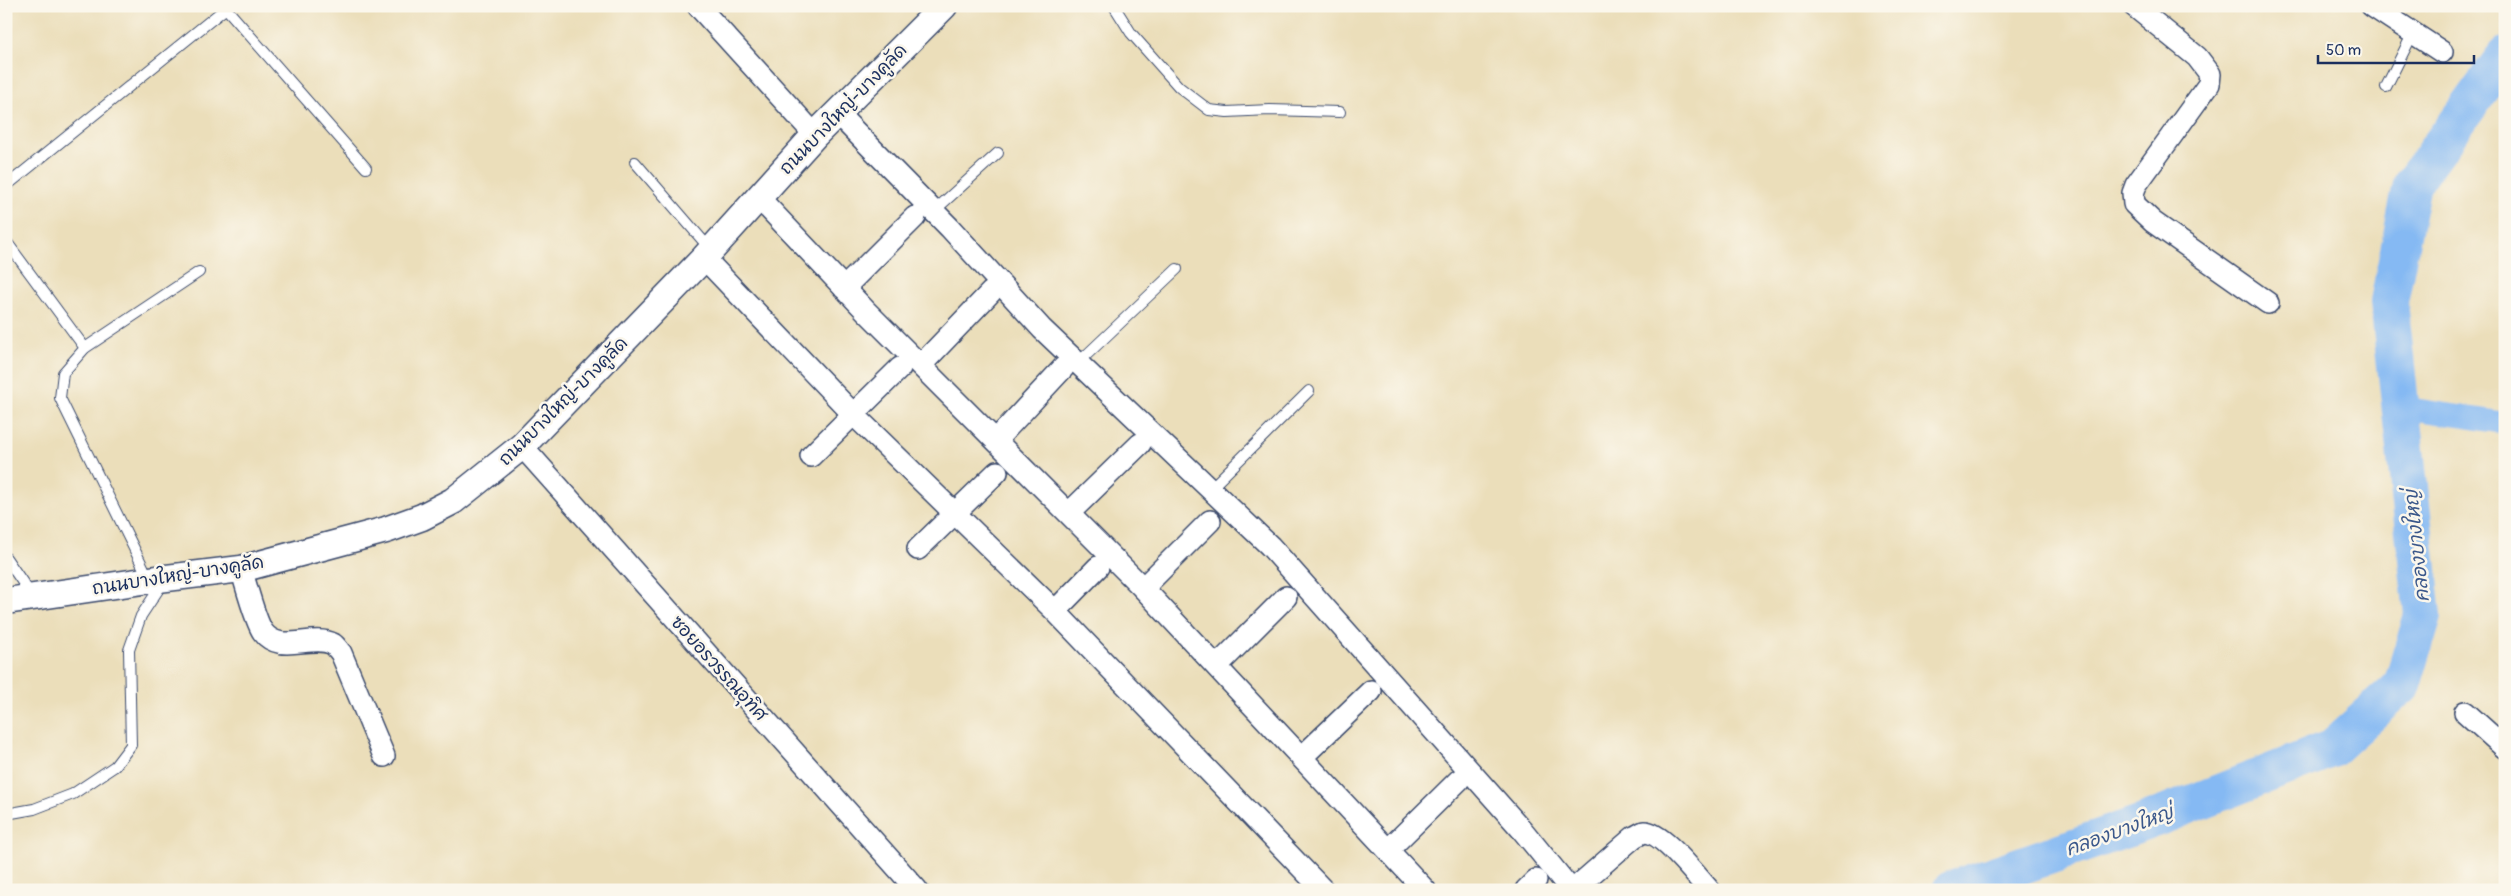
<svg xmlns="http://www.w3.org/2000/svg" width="2511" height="896" font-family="Pangolin,'Playpen Sans Thai',sans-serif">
<rect width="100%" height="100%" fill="#fbf7ec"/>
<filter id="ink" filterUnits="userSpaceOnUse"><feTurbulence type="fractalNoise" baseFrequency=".02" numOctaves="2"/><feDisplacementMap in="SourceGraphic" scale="10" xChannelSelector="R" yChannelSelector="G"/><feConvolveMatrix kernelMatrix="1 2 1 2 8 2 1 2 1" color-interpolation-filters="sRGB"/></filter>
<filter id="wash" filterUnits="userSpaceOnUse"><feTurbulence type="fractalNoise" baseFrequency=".0096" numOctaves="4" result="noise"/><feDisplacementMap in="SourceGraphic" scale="20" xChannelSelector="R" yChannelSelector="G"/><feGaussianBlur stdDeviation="1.12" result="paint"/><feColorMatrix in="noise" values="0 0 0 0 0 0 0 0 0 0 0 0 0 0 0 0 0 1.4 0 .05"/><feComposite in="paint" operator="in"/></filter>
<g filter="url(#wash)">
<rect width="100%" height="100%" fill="#ebdeba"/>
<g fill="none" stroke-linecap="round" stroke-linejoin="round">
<polyline stroke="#85b9f3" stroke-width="22" points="2399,407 2505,423"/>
<polyline stroke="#85b9f3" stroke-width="38" points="1951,890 2143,823 2331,749 2402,685 2423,615 2389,302 2412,184 2505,56"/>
</g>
</g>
<g filter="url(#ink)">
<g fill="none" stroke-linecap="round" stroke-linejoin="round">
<defs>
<g id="service">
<polyline points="224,6 366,168"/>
<polyline points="1114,6 1131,33 1179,87 1209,110 1227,112 1270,110 1340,112"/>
<polyline points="2386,87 2413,33"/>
<polyline points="635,162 711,250"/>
<polyline points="6,186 226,8"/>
<polyline points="934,211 998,153"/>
<polyline points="6,241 85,348"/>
<polyline points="1078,363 1177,269"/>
<polyline points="1209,490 1309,391"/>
<polyline points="6,558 32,596"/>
<polyline points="149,579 60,398 63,373 85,348 199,272"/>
<polyline points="6,814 34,809 73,794 115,766 131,745 129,650 141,616 164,581"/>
</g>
<g id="minor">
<polyline points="698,6 815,135"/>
<polyline points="2134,6 2197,57 2210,74 2209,84 2136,185 2133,193 2134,204 2153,222 2268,303"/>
<polyline points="2372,6 2442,52"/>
<polyline points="837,113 950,228 1042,329 1270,546 1523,831 1571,890"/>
<polyline points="759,198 866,311 1143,588 1425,890"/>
<polyline points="704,258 852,413 1055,611 1323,890"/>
<polyline points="844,288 915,217"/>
<polyline points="921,365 991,292"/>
<polyline points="996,440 1064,367"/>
<polyline points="522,446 917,890"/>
<polyline points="811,456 900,368"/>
<polyline points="1069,513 1140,444"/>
<polyline points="918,549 997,472"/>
<path d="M241 569C246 584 255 621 263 632 280 655 312 633 333 644 336 646 339 651 341 653L384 756"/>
<polyline points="1143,588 1210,521"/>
<polyline points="1055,611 1098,567"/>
<polyline points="1217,666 1286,597"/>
<polyline points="2465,712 2505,748"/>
<polyline points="1302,757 1371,691"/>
<polyline points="1389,849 1459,780"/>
<polyline points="1526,890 1536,880"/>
<path d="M1573 890 1634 837C1637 836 1641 833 1644 832 1662 831 1697 877 1709 890"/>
</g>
<polyline id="tertiary" points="6,601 150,580 241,569 386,530 422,517 453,501 522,446 704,258 815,135 944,6"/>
</defs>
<use href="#service" stroke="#3a496c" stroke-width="12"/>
<use href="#minor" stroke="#3a496c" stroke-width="24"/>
<use href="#tertiary" stroke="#3a496c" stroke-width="29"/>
<use href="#service" stroke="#fff" stroke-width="10"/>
<use href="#minor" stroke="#fff" stroke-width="21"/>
<use href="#tertiary" stroke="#fff" stroke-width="26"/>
</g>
</g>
<g text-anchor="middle" stroke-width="5" stroke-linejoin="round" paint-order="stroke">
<g font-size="18" fill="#1b2f5e" stroke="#fbf7ec">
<text transform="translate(843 109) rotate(-46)" y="6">ถนนบางใหญ่-บางคูลัด</text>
<text transform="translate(563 401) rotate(-45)" y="6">ถนนบางใหญ่-บางคูลัด</text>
<text transform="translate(178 575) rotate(-9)" y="6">ถนนบางใหญ่-บางคูลัด</text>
<text transform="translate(719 668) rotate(48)" y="6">ซอยอรวรรณอุทิศ</text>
</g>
<g font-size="19" font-style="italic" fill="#3b588b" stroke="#fbf7ec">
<text transform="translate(2416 546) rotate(-96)" y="7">คลองบางใหญ่</text>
<text transform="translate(2119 830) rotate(-20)" y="7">คลองบางใหญ่</text>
</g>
</g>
<rect width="2511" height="896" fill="none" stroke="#fbf7ec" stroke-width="25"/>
<path d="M2318 55v8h156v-8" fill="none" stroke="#1b2f5e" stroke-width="2.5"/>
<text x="2326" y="55" font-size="15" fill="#1b2f5e" stroke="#fbf7ec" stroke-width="4" paint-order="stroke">50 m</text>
</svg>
